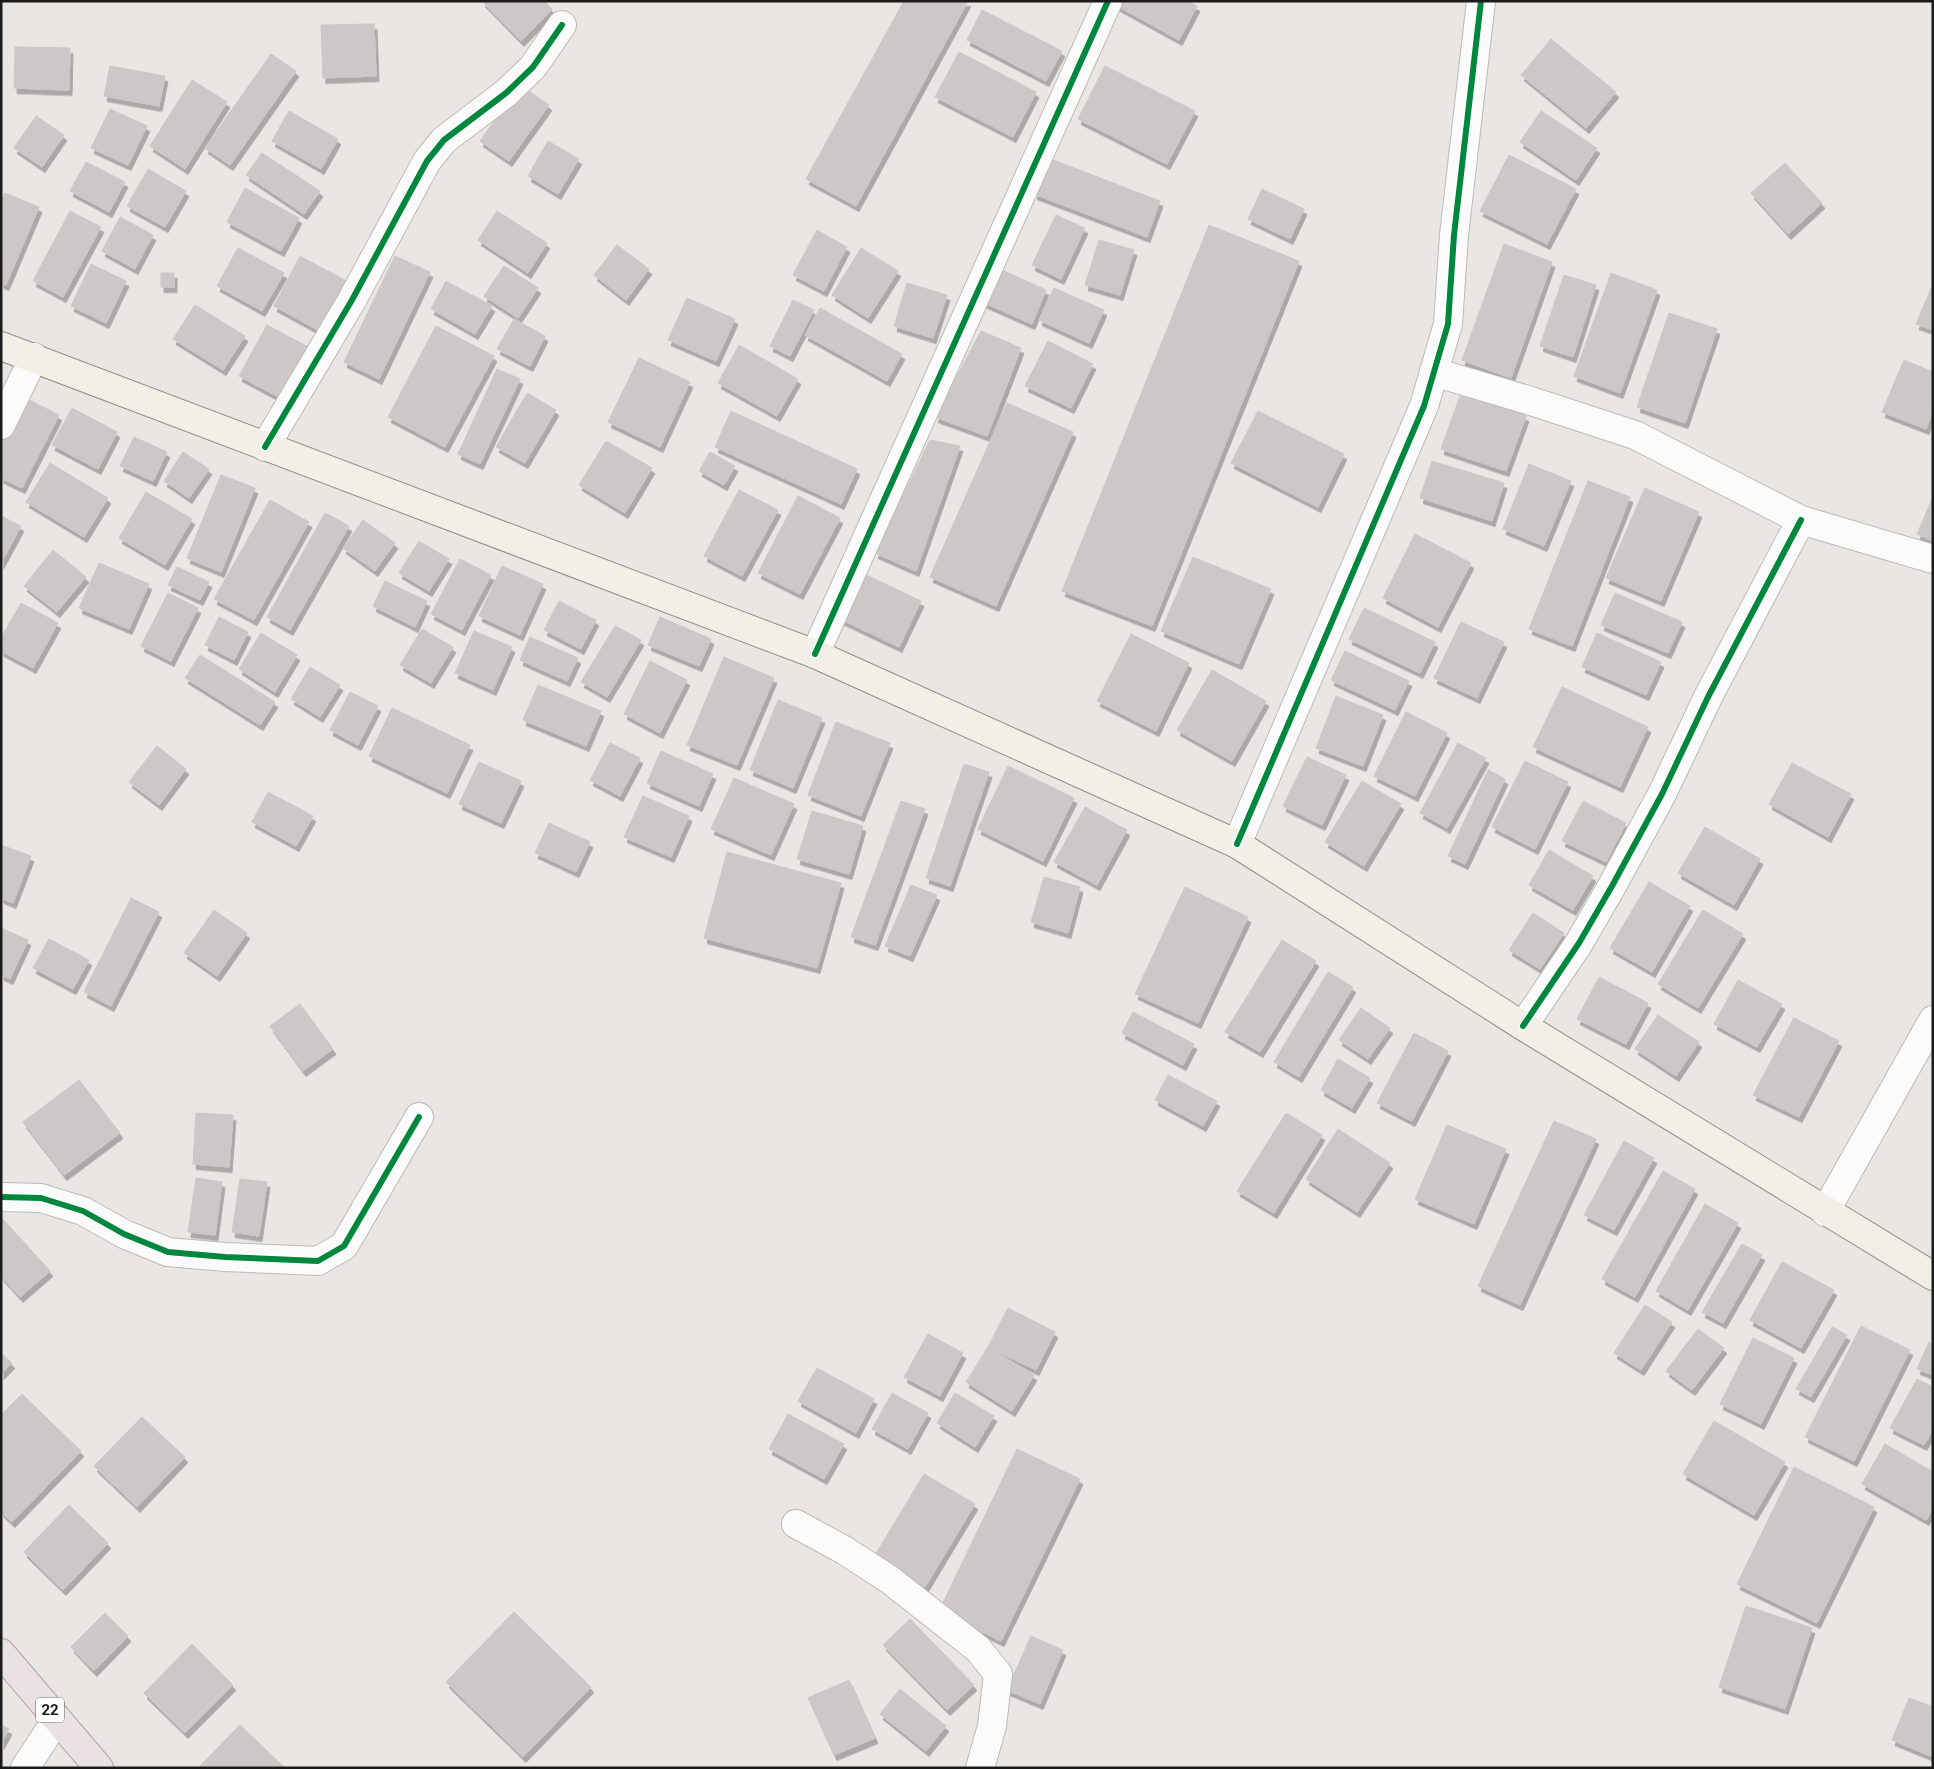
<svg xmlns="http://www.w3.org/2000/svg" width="1934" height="1769" font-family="Roboto,sans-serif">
<defs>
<filter id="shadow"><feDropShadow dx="3" dy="5.5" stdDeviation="0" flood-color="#0004"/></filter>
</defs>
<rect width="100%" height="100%" fill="#e9e6e4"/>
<g fill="#ccc8c7" stroke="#ccc7c5" filter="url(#shadow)">
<polygon points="482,1 544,1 552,9 521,41"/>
<polygon points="904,1 968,1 856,206 806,179"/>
<polygon points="1113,1 1187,1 1197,6 1179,40 1112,3"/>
<polygon points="982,10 1062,51 1046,81 967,40"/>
<polygon points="374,24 376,76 323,78 321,25"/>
<polygon points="1551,39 1616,92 1586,128 1521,75"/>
<polygon points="15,47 70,48 69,90 14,88"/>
<polygon points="959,52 1036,92 1013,137 935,97"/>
<polygon points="271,54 296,71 230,165 205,148"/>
<polygon points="110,66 165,76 159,106 104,96"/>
<polygon points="1105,66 1195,111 1167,164 1078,119"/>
<polygon points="192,80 227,102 185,169 150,146"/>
<polygon points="520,85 549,105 509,161 480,141"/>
<polygon points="110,109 147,126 128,165 91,148"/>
<polygon points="289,111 338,139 321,169 272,141"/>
<polygon points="1541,111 1597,148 1576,180 1520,142"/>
<polygon points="36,116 64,135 42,167 14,148"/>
<polygon points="548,141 579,159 558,194 528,176"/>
<polygon points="262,153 320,191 304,214 246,175"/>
<polygon points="1509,155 1576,189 1547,244 1480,211"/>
<polygon points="1048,158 1160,201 1147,237 1034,194"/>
<polygon points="86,162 125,182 109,212 70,191"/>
<polygon points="1785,163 1822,203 1788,234 1751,193"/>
<polygon points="148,169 186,191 165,227 127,206"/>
<polygon points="245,188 299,218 281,251 227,222"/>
<polygon points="1262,189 1304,209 1290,239 1248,219"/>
<polygon points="5,193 39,207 6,285 1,283 1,201"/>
<polygon points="70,211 101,227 63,297 33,281"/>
<polygon points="497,211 547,243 528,273 478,240"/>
<polygon points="1056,215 1085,228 1061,279 1032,265"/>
<polygon points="120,217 153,235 135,269 102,251"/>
<polygon points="1209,225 1299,261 1152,626 1062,591"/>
<polygon points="817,230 847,247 824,291 793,275"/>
<polygon points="1099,240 1134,250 1120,295 1085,285"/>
<polygon points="1504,244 1552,262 1511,378 1462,360"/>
<polygon points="617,245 649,269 626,300 594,275"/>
<polygon points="238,248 284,273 262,311 217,286"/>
<polygon points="861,248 898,271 868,318 832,295"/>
<polygon points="300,256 354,285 327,335 274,306"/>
<polygon points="395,256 430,272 379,379 344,362"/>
<polygon points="91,264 126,281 106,323 71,306"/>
<polygon points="504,266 538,288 518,318 484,296"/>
<polygon points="995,267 1046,290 1032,324 980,301"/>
<rect x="161" y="273" width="13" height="14"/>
<polygon points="1611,273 1657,290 1620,393 1574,376"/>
<polygon points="1564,275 1596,285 1573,357 1540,346"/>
<polygon points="446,281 492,306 475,334 431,309"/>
<polygon points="907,283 947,295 933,338 894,326"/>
<polygon points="1933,284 1933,330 1916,324"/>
<polygon points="1054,288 1104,310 1089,343 1039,320"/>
<polygon points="687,298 735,319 716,361 668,340"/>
<polygon points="793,300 814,310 790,356 770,346"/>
<polygon points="195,305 245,336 223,370 173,339"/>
<polygon points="820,308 902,354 887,381 805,335"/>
<polygon points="1669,313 1717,329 1685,423 1637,407"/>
<polygon points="514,319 545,336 530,366 497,349"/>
<polygon points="267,325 314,350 286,401 239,376"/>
<polygon points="436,326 494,356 445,447 388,417"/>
<polygon points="981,331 1021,348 987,436 935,417"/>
<polygon points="1048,341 1093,364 1071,408 1025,386"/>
<polygon points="739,345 798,379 777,416 718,383"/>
<polygon points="639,358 690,382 660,447 608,422"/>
<polygon points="1904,360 1933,372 1933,411 1926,429 1882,412"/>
<polygon points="497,369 520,379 480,464 458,454"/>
<polygon points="527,393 556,410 525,463 496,447"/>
<polygon points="1461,393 1526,416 1506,471 1441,449"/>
<polygon points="21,396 59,415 22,488 1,478 1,435"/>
<polygon points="1007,403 1073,432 996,606 930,577"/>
<polygon points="72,408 117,432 98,469 52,445"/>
<polygon points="731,411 857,469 841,504 715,447"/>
<polygon points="1258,411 1344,454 1318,507 1231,463"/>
<polygon points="134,437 167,452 153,481 120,466"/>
<polygon points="930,440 960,446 916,571 875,553"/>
<polygon points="606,441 652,468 625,513 579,485"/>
<polygon points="183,452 209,469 189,498 164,481"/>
<polygon points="710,452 735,466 724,485 699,471"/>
<polygon points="1432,461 1504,483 1492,521 1420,498"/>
<polygon points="50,463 108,498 84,537 26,502"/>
<polygon points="1529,464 1571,481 1544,546 1503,529"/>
<polygon points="221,475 255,488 221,572 187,558"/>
<polygon points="1588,481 1630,497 1572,646 1529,629"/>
<polygon points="1645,488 1699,512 1661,601 1606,578"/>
<polygon points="739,490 778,510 742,576 704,556"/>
<polygon points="146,492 192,519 165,565 119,538"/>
<polygon points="798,496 840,518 800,594 758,573"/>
<polygon points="1933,497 1933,541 1917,534"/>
<polygon points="270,500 309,522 254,620 214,599"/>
<polygon points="325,513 349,526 290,630 267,617"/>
<polygon points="1,516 21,526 1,563"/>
<polygon points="363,520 395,543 375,571 343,548"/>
<polygon points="1415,534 1471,563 1438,627 1383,598"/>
<polygon points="419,541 449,559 429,591 399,573"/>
<polygon points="53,550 86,577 57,612 24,586"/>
<polygon points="1193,557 1271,589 1239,664 1161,631"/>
<polygon points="460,559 491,575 462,630 431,614"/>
<polygon points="99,563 149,584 129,629 79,608"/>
<polygon points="502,566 543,584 520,635 479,616"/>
<polygon points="177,567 209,582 200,600 168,585"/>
<polygon points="860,572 921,601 899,647 838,618"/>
<polygon points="385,581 427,601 415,627 373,606"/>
<polygon points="168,593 198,608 171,661 141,646"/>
<polygon points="1615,593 1682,622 1668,653 1601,625"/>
<polygon points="559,601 596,620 581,649 544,630"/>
<polygon points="21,603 58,623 33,668 1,651 1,638"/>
<polygon points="1364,608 1435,642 1420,673 1349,639"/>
<polygon points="219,617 248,632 234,660 205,645"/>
<polygon points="660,617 711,639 699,666 648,645"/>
<polygon points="1461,622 1504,642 1477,698 1434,678"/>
<polygon points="615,626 641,640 607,697 581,682"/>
<polygon points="422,629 453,647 431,683 400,665"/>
<polygon points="474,631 512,647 493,690 455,673"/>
<polygon points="261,633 297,655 275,692 239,669"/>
<polygon points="1597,633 1661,662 1646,695 1582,667"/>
<polygon points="1131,634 1189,663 1156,731 1097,701"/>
<polygon points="530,637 578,658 567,681 520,660"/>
<polygon points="1345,651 1409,681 1395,710 1331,680"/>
<polygon points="200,655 275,702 260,725 185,678"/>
<polygon points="724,657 774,678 737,765 687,745"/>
<polygon points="650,661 687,680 660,733 624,714"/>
<polygon points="310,667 340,685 320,717 291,699"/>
<polygon points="1212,670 1266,701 1232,761 1177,730"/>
<polygon points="538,685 601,711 586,746 523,720"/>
<polygon points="1562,687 1648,727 1620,787 1533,747"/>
<polygon points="350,692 378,706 358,745 330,730"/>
<polygon points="1336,696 1383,715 1363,766 1316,748"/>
<polygon points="778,700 822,718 793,788 750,770"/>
<polygon points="392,708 470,745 447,793 369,756"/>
<polygon points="1406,712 1447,733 1415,796 1374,776"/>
<polygon points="836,722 890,743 861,816 808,795"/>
<polygon points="610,743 640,758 620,796 590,780"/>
<polygon points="1458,743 1486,758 1447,828 1420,813"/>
<polygon points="157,746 186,769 159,805 129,782"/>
<polygon points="661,751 713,774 699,806 647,783"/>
<polygon points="1307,757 1346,775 1322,825 1283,806"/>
<polygon points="1525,761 1568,782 1535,849 1492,827"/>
<polygon points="479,762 521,781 501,823 459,804"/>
<polygon points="1792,763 1851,794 1828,837 1769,804"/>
<polygon points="964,764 989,772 950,886 926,878"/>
<polygon points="1008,766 1074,798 1043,861 978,829"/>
<polygon points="1488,770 1505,779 1465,864 1448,856"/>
<polygon points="734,778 794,804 771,855 711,829"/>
<polygon points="1362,781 1401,804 1364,866 1325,842"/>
<polygon points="268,792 313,816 296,846 252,822"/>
<polygon points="643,796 689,816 671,857 624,837"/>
<polygon points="901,801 925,809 875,945 851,937"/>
<polygon points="1583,801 1626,823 1606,862 1562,841"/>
<polygon points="1085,807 1127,830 1097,885 1054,862"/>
<polygon points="812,811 863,826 849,874 797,859"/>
<polygon points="549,823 590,842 576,872 535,853"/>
<polygon points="1705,827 1760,859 1734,905 1678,873"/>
<polygon points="1,845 31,856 13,903 1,898"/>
<polygon points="1549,850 1593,876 1573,910 1529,885"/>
<polygon points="727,852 841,883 817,968 704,938"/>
<polygon points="1044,877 1080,887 1068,933 1031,922"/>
<polygon points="1649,882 1690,906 1652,972 1610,948"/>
<polygon points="911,885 937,895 910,956 885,946"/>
<polygon points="1185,887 1248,917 1198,1023 1135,994"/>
<polygon points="131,898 159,912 111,1006 84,992"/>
<polygon points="214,910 247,933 217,976 184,953"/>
<polygon points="1703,910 1743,934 1698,1008 1658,984"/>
<polygon points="1533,913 1564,933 1540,969 1509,950"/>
<polygon points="1,928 28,940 10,979 1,975"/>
<polygon points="49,939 89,960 73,989 33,968"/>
<polygon points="1282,940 1316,961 1260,1052 1225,1032"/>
<polygon points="1328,972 1353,987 1299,1077 1274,1062"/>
<polygon points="1599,977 1648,1003 1626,1044 1577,1019"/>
<polygon points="1738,980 1782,1004 1757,1047 1714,1024"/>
<polygon points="300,1004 333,1049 303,1071 270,1026"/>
<polygon points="1361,1008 1390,1028 1368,1059 1339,1040"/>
<polygon points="1133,1012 1194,1044 1183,1065 1122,1033"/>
<polygon points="1658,1015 1699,1042 1676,1076 1635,1049"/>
<polygon points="1794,1018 1839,1041 1799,1117 1753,1095"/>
<polygon points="1414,1033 1448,1051 1412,1121 1377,1103"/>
<polygon points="1338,1059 1370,1078 1352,1108 1321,1090"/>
<polygon points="1168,1075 1217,1101 1203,1126 1155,1100"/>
<polygon points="79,1080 120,1133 64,1175 23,1122"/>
<polygon points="196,1113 233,1115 229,1167 193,1164"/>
<polygon points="1286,1113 1322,1135 1274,1213 1237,1191"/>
<polygon points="1554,1121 1596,1139 1520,1305 1478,1286"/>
<polygon points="1447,1125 1506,1149 1474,1224 1415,1199"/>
<polygon points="1338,1129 1390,1163 1357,1212 1306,1179"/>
<polygon points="1624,1141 1654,1158 1614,1230 1584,1215"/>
<polygon points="1663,1171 1695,1189 1635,1297 1602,1279"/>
<polygon points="196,1178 222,1182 215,1235 188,1232"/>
<polygon points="240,1179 267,1182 259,1236 232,1232"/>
<polygon points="1705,1204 1738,1223 1688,1310 1656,1291"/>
<polygon points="1,1217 50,1271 20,1297 1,1276"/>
<polygon points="1742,1244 1762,1255 1723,1323 1702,1312"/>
<polygon points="1782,1262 1834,1290 1801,1348 1750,1320"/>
<polygon points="1645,1305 1672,1322 1641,1370 1614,1353"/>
<polygon points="1008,1308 1055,1332 1036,1370 988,1347"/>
<polygon points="1861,1326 1910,1350 1854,1461 1805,1437"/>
<polygon points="1832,1327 1847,1335 1811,1397 1796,1389"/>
<polygon points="1698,1329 1724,1348 1692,1390 1666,1371"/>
<polygon points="928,1334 963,1353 940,1396 904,1377"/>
<polygon points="1753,1338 1794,1358 1761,1424 1720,1404"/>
<polygon points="1929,1342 1933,1344 1933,1375 1917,1369"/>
<polygon points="988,1347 1034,1375 1012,1411 966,1382"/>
<polygon points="1,1353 12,1363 1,1374"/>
<polygon points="817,1368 874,1399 856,1433 798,1401"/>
<polygon points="1917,1379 1933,1387 1933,1429 1924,1445 1890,1428"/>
<polygon points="892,1393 928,1413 908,1449 872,1429"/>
<polygon points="955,1393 994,1416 975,1447 937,1423"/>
<polygon points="22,1394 81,1451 12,1522 1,1512 1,1415"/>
<polygon points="788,1414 844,1444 824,1479 769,1449"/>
<polygon points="142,1417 185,1457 137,1507 94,1466"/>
<polygon points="1714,1421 1785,1462 1754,1515 1683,1474"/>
<polygon points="1885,1444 1933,1472 1933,1509 1926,1520 1862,1484"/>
<polygon points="1017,1449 1080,1479 1001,1641 939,1611"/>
<polygon points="1794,1467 1874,1507 1817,1623 1737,1584"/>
<polygon points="924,1474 975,1504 925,1587 874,1557"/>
<polygon points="69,1505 108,1543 63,1590 24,1552"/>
<polygon points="1746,1606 1812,1628 1785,1709 1719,1687"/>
<polygon points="514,1612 591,1687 523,1757 446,1682"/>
<polygon points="105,1613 128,1636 94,1671 71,1647"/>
<polygon points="910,1619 974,1685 947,1710 883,1645"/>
<polygon points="1031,1636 1063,1650 1040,1704 1007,1690"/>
<polygon points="192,1644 233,1685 185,1733 144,1693"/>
<polygon points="849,1680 875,1738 834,1755 808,1698"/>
<polygon points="900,1689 946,1726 926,1751 880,1714"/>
<polygon points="1909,1698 1933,1707 1933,1757 1892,1740"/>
<polygon points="1,1725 9,1729 1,1744"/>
<polygon points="240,1725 285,1768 198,1768"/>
</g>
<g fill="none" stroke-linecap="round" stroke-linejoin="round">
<defs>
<g id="minor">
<polyline points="1434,372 1531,401 1635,435 1801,520 1933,559"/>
<polyline points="1,425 34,357"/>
<polyline points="265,447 352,300 427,161 444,140 506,93 533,67 562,25"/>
<polyline points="815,654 1108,1"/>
<polyline points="1237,844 1424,406 1448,324 1454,235 1481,1"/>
<polyline points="1523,1026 1579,943 1612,886 1662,794 1708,697 1801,520"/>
<polyline points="1,1197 41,1198 83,1211 124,1234 168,1252 225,1257 318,1261 344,1246 419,1117"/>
<polyline points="1825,1212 1933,1020"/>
<polyline points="796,1524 844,1550 890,1580 978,1649 998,1674 992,1726 980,1768"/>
<polyline points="25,1768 57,1719"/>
</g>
<polyline id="secondary" points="1,346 815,654 1237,844 1523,1026 1933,1276"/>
<polyline id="trunk" points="1,1653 99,1768"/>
</defs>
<use href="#minor" stroke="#bcbbba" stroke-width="30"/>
<use href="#secondary" stroke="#918d7e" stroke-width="30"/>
<use href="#trunk" stroke="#bb9eae" stroke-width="30"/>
<use href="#minor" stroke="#fcfbfb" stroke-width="28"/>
<use href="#secondary" stroke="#f2efe9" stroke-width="28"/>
<use href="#trunk" stroke="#eae2e2" stroke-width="28"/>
<defs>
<g id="cycleway">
<polyline points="265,447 352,300 427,161 444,140 506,93 533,67 562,25"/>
<polyline points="815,654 1108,1"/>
<polyline points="1237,844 1424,406 1448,324 1454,235 1481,1"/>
<polyline points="1523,1026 1579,943 1612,886 1662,794 1708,697 1801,520"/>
<polyline points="1,1197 41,1198 83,1211 124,1234 168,1252 225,1257 318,1261 344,1246 419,1117"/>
</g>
</defs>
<use href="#cycleway" stroke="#fff" stroke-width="9"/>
<use href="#cycleway" stroke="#00873e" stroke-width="6"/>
</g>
<g text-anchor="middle" stroke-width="4" stroke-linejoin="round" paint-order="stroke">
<rect fill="#fff" stroke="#5f5f5f" stroke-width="1" x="36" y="1697.5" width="28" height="25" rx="4"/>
<g font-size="15" font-weight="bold" fill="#1b1b1b">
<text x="50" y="1715">22</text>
</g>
</g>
<rect width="1934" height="1769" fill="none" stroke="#1b1b1b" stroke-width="5"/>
</svg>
